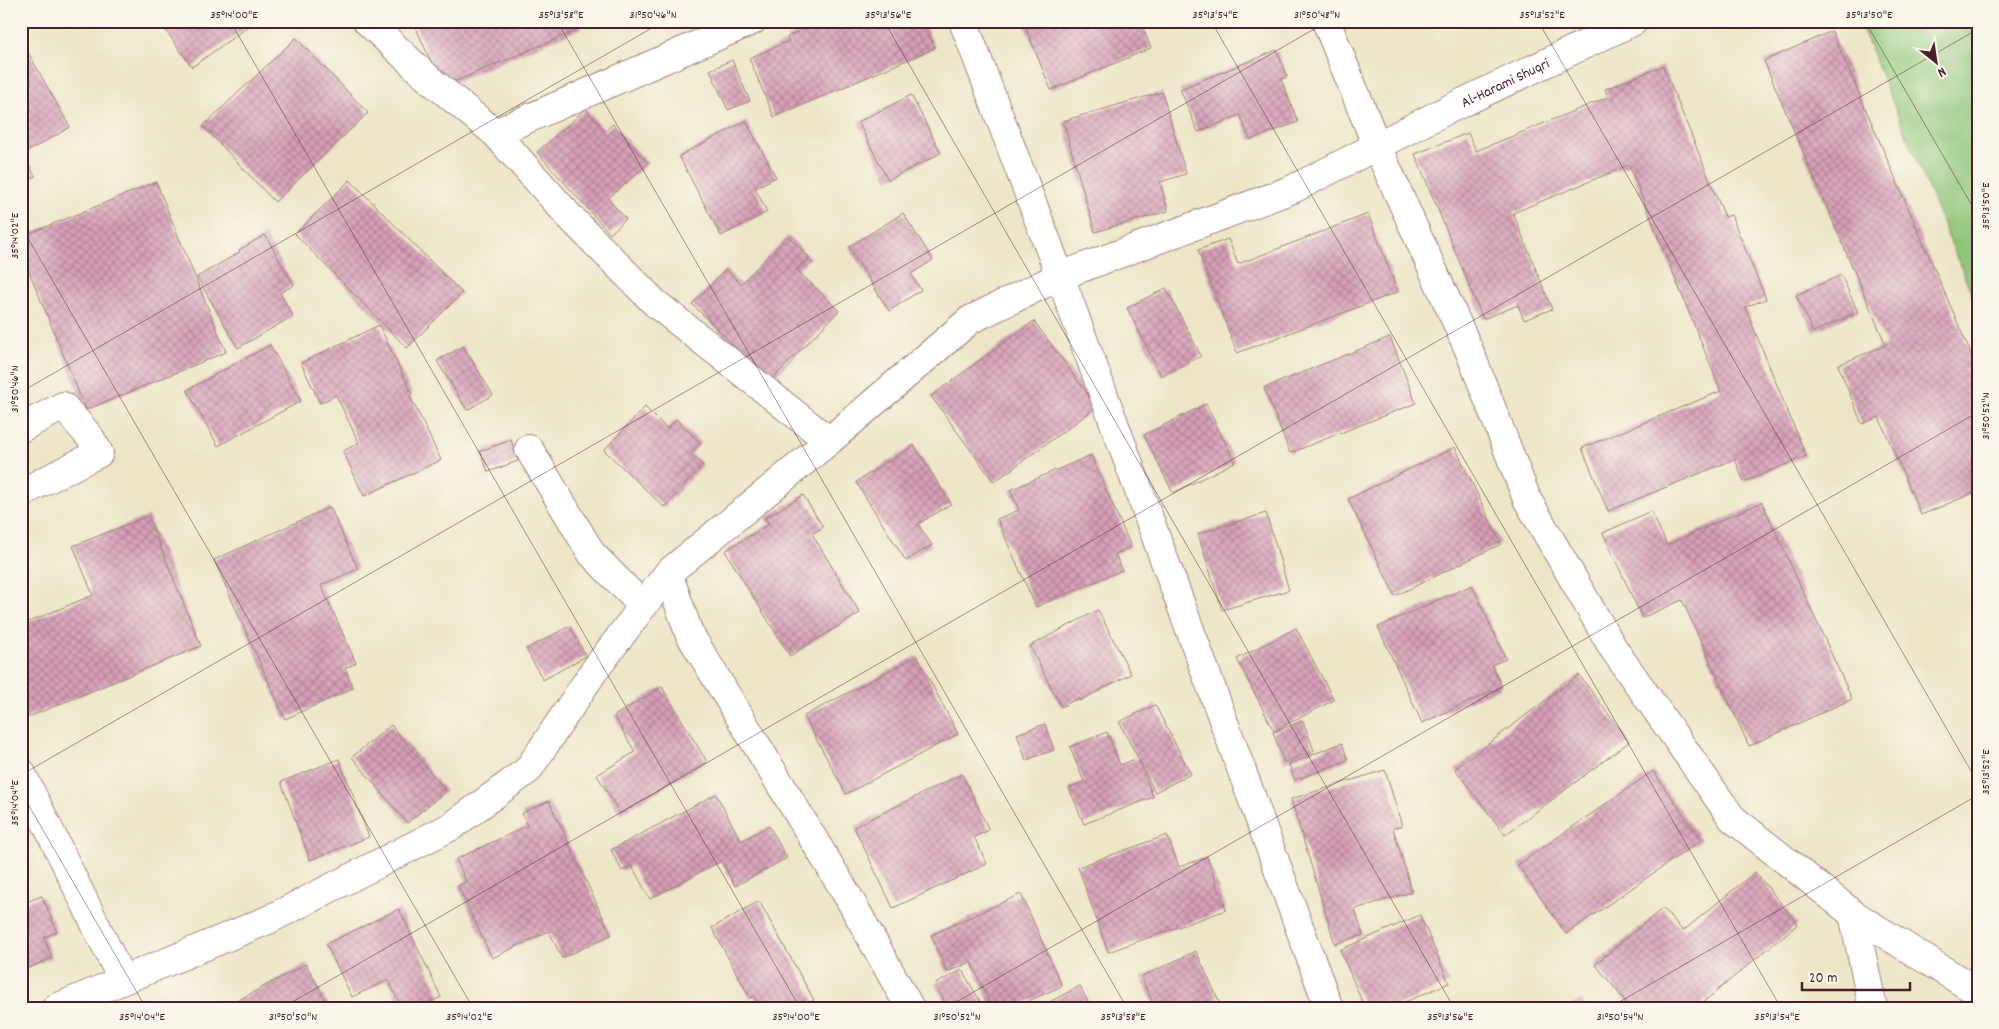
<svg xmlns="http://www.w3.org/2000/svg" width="1999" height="1029" font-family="Dekko,sans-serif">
<defs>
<pattern id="building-cross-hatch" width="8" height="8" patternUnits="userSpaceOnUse" patternTransform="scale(1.25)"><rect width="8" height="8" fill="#d7a0b8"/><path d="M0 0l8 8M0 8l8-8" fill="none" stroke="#b08296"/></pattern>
</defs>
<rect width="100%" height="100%" fill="#fbf7ec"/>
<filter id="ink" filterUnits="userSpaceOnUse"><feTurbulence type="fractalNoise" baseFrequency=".02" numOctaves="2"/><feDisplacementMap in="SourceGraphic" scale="10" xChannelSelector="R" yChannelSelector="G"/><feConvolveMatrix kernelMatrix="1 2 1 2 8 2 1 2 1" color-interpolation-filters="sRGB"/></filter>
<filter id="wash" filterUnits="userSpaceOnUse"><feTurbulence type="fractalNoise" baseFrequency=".0096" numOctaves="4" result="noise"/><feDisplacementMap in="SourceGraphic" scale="20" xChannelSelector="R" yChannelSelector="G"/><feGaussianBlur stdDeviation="1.12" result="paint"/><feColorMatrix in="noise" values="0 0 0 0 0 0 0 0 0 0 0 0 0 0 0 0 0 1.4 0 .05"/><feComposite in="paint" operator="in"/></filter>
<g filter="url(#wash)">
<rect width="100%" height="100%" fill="#ede6c7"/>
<polygon fill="#8ec679" stroke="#6c7252" points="1859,21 1978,21 1978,309"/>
<g id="blocks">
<g fill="url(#building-cross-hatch)">
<polygon points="159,21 256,21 192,67"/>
<polygon points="413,21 579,21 582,28 442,87"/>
<polygon points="823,21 923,21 935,48 774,117 749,58 789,41 787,37"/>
<polygon points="1023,21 1140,21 1151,48 1051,90"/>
<polygon points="1832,31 1978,370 1978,491 1921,515 1879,417 1862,424 1838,365 1886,345 1764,61"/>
<polygon points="296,38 368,113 275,202 203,126"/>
<polygon points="26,49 70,127 23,154 35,176 21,184 21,52"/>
<polygon points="1277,50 1287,77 1281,79 1298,122 1250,140 1240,115 1198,132 1180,89"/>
<polygon points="732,60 750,101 728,110 710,70"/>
<polygon points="1663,66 1725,217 1731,215 1766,299 1745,307 1806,456 1744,482 1735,459 1608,511 1582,448 1721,391 1629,165 1513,213 1552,309 1524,320 1518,305 1483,319 1415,154 1468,133 1476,151 1608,97 1605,89"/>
<polygon points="1162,92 1186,174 1160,182 1168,211 1095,232 1063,121"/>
<polygon points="911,95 941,153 888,180 858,122"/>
<polygon points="586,109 605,131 613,124 648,163 608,199 626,219 610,234 537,152"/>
<polygon points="746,121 776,177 755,188 767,212 721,236 679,156"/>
<polygon points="350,180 462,293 407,348 295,234"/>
<polygon points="156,182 226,352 86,410 21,252 21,237"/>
<polygon points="903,213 933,260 911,274 921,290 889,311 849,247"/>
<polygon points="1368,214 1398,292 1237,353 1198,250 1228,239 1238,264"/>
<polygon points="265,235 294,285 280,293 293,316 238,348 197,277 240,252 239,250"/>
<polygon points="788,236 810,258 797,270 839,311 770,381 692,304 726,269 741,284"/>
<polygon points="1841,275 1858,312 1813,332 1796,295"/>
<polygon points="1166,288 1201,356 1161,376 1127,308"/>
<polygon points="1034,321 1097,407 994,482 931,396"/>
<polygon points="379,325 412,394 410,396 441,460 364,496 343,451 359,443 336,395 320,403 301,363"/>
<polygon points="1390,337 1416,403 1290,453 1264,388"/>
<polygon points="270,345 301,401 218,446 187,390"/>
<polygon points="463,346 493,395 467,410 437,361"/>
<polygon points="1206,404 1235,462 1173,493 1144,435"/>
<polygon points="645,407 667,429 676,419 701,443 691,454 703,465 664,507 604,450"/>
<polygon points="511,440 518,461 488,472 480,451"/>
<polygon points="914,445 951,504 918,524 932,545 906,561 856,482"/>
<polygon points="1455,447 1501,544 1395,596 1348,499"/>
<polygon points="1091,455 1131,547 1115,554 1122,570 1036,607 997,519 1019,510 1010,490"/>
<polygon points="803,495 823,527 812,534 860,613 790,656 725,551 769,524 765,518"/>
<polygon points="1762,502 1852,699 1749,746 1682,600 1642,618 1603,533 1651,511 1667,545"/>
<polygon points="330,507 358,569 321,585 356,663 345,668 353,688 285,719 214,560"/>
<polygon points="1266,513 1289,590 1222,610 1198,534"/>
<polygon points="148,516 201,646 26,718 21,705 21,625 93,595 73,546"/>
<polygon points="1472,585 1506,659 1492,665 1502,687 1422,723 1378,627"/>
<polygon points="1098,610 1131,674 1079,701 1078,698 1061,707 1030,646"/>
<polygon points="570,626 586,656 543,680 526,649"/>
<polygon points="1296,628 1334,700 1274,731 1237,659"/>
<polygon points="917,656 958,734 846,794 804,716"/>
<polygon points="1579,675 1629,742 1505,835 1455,769"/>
<polygon points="662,687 707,762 620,814 597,775 635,752 614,716"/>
<polygon points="1155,705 1191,774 1155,792 1139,760 1153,797 1084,824 1069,788 1084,782 1070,747 1107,732 1120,765 1138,758 1119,722"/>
<polygon points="1303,721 1314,751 1284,762 1273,732"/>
<polygon points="1045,724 1054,750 1026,760 1017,734"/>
<polygon points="391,725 446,791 407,823 352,757"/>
<polygon points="1342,743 1348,760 1295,780 1289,764"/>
<polygon points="339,759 369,837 310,860 281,782"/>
<polygon points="1385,770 1402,826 1393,828 1412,892 1355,909 1363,935 1335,944 1291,799"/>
<polygon points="1653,771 1701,840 1566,934 1518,865"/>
<polygon points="962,774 989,830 974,837 987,864 893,908 854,827"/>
<polygon points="716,794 741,841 769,826 787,858 735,886 721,861 650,899 632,866 622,871 611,850"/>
<polygon points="549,801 611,935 562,958 549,931 492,958 458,886 466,881 456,859 527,826 522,813"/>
<polygon points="1167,835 1179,867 1207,857 1226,910 1108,952 1078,867"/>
<polygon points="1755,872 1798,924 1696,1008 1631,1008 1595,964 1663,908 1683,931"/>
<polygon points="1021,894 1062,986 1013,1008 992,1008 971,962 947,972 931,935"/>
<polygon points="42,896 57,932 44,937 52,958 21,971 21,904"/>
<polygon points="759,901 814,1000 800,1008 760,1008 754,996 750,998 712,928"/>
<polygon points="399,909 441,997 418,1008 402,1008 388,980 352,997 326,944"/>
<polygon points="1420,915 1449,983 1391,1008 1365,1008 1340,950"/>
<polygon points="1196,951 1222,1008 1155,1008 1141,977"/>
<polygon points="306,964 330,1008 224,1008"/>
<polygon points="962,970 984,1008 948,1008 935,984"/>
<polygon points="1080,986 1091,1008 1038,1008"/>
<polygon points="1581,1000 1586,1008 1569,1008"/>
</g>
</g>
</g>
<g filter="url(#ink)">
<use href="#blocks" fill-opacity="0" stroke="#9c8279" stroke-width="1"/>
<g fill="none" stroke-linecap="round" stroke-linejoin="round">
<defs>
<g id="minor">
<polyline points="367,21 429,79 495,133 752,21"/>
<polyline points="963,21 1060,276 1329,1008"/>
<polyline points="1326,21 1376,144 1469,350 1527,499 1613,648 1732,818 1853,914 1978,992"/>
<polyline points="495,133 570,217 655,303 829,441"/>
<polyline points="21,428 63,406 90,437 99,453 21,493"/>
<polyline points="529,449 592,554 643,606"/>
<polyline points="21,772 122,979"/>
<polyline points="1853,914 1873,1008"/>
<polyline points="56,1008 268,920 452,826 528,770 594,671 668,573"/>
<path id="s1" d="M910 1008 849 898 689 633 668 573 829 441 970 320 1060 276 1293 189 1449 109 1634 21"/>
</g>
</defs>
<use href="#minor" stroke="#9c8279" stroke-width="30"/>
<use href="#minor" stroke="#fff" stroke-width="28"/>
</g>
</g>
<path fill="none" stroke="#4a1f2b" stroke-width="1" stroke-opacity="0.45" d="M230 21 800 1008M557 21 1127 1008M884 21 1454 1008M1211 21 1781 1008M1538 21 1978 783M1865 21 1978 216M21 226 473 1008M21 392 664 21M21 775 1328 21M21 792 146 1008M282 1008 1978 29M946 1008 1978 412M1609 1008 1978 795"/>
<g text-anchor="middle" stroke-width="4" stroke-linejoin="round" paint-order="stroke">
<g font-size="15" fill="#4a1f2b" stroke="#fbf7ec">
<text dy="5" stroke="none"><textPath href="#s1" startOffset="1479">Al-Harami Shuqri</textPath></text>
</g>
</g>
<rect width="1999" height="1029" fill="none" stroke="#fbf7ec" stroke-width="55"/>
<g transform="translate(1936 62) rotate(150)" stroke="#fbf7ec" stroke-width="4" paint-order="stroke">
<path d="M0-4L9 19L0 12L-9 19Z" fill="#4a1f2b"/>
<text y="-8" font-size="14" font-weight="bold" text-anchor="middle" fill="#4a1f2b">N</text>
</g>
<path d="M1802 982v8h108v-8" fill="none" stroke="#4a1f2b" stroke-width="2.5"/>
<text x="1809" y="982" font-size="15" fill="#4a1f2b" stroke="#fbf7ec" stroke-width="4" paint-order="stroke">20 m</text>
<rect x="28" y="28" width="1944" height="974" fill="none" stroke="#4a1f2b" stroke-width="2"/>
<g font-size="12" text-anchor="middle" fill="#4a1f2b">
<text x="234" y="18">35°14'00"E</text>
<text x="561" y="18">35°13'58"E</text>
<text x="653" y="18">31°50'46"N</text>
<text x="888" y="18">35°13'56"E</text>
<text x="1215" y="18">35°13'54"E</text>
<text x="1317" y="18">31°50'48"N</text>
<text x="1542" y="18">35°13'52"E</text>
<text x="1869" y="18">35°13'50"E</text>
<text transform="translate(1985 206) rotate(-90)" y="4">35°13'50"E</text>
<text transform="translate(14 236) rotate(-90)" y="4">35°14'02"E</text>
<text transform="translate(14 389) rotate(-90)" y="4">31°50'46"N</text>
<text transform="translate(1985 416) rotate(-90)" y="4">31°50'52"N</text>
<text transform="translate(1985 772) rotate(-90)" y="4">35°13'52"E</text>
<text transform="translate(14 803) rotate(-90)" y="4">35°14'04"E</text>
<text x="142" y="1020">35°14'04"E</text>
<text x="293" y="1020">31°50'50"N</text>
<text x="469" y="1020">35°14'02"E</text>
<text x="796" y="1020">35°14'00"E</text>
<text x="957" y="1020">31°50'52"N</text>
<text x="1123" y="1020">35°13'58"E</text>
<text x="1450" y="1020">35°13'56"E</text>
<text x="1620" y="1020">31°50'54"N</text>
<text x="1777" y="1020">35°13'54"E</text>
</g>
</svg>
